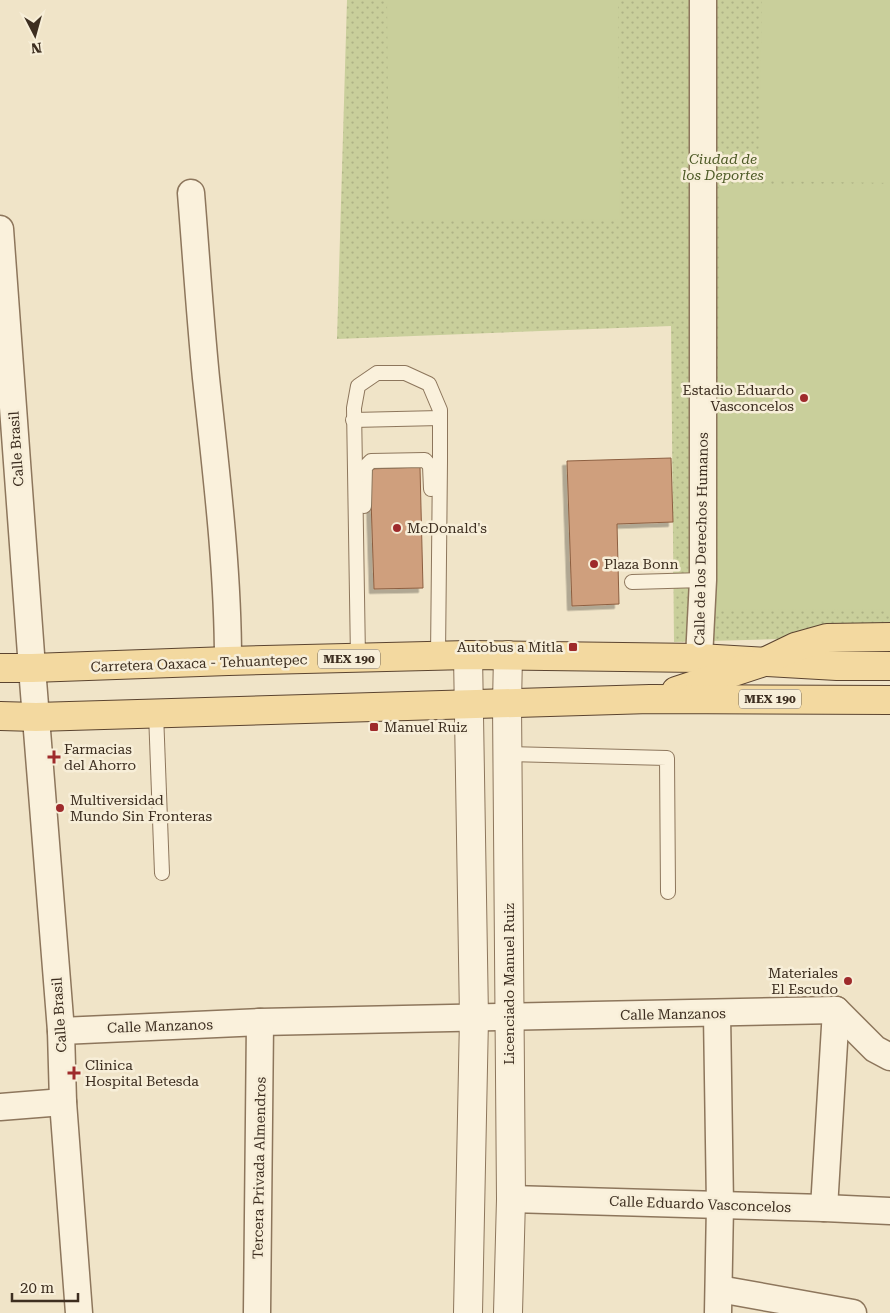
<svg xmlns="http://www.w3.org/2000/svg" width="890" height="1313" font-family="'Roboto Serif',serif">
<defs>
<pattern id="grass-dots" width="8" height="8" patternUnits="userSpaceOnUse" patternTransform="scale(1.25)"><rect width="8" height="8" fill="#c9cf9b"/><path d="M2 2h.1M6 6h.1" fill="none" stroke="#aeb285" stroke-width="1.8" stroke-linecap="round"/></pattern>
<filter id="shadow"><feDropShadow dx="-4.5" dy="4.5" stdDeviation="0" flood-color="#0004"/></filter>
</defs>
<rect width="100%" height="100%" fill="#f0e4c8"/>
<polygon fill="url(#grass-dots)" points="347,0 890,0 890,636 674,642 671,326 337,339"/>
<g fill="#c9cf9b">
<polygon points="387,0 618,0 620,219 389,221"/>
<polygon points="762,0 890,0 890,183 758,181"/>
<polygon points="720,186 890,186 890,609 715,610"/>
</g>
<g fill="#cf9f7d" stroke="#8d5f41" filter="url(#shadow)">
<polygon points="671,458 673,522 617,524 619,604 572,606 567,461"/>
<polygon points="420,467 423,588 374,589 370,469"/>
</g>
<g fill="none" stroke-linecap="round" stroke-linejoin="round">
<defs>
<g id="service">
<polyline points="353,420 440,418"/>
<polyline points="364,506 365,467 371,461 425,460 430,466 431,489"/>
<polyline points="632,582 703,580"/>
<polyline points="358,658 354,408 358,386 377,373 405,373 429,384 440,410 440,461 438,656"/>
<polyline points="156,713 162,873"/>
<polyline points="507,754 667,758 668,892"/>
</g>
<g id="minor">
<path d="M191 193C196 255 200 317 206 378 216 472 228 567 228 661"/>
<polyline points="0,229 32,668 61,1031 63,1102 79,1313"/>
<polyline points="699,658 703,580 703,0"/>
<polyline points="717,1014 720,1205 718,1313"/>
<polyline points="61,1031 260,1022 836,1010 875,1049 890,1057"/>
<polyline points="0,1107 63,1102"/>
<polyline points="511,1199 824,1208 890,1211"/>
<polyline points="824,1208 836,1010"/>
<polyline points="719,1289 853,1313"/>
<polyline points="257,1313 260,1022"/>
</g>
<g id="tertiary">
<polyline points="468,1313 474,1018 468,655"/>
<polyline points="508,1313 511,1199 507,704 508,655"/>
</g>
<g id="primary">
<polyline points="0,668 32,668 228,661 468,655 699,658 837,666 890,666"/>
<polyline points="676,691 764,662 795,647 827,638 890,637"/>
<polyline points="0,716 36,717 650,699 890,700"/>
</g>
</defs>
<use href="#service" stroke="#8d765c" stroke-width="16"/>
<use href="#minor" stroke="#8d765c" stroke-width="29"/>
<use href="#tertiary" stroke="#8d765c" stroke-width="30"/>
<use href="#primary" stroke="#5b4430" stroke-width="30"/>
<use href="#service" stroke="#faf1dc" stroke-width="14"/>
<use href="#minor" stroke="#faf1dc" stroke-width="26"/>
<use href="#tertiary" stroke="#faf1dc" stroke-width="28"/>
<use href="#primary" stroke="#f3d9a0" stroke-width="28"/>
</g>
<g fill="#9e2a2b" stroke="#f7eed8" stroke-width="2">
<circle cx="804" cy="398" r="5"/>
<circle cx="397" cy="528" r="5"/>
<circle cx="594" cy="564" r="5"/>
<rect x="568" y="642" width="10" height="10" rx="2.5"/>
<rect x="369" y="722" width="10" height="10" rx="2.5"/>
<path d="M51.5 749.5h5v5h5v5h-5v5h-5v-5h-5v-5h5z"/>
<circle cx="60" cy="808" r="5"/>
<circle cx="848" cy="981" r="5"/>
<path d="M71.5 1065.5h5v5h5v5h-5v5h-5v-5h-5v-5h5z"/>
</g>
<g text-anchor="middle" stroke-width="5" stroke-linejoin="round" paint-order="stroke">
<g fill="#f7eed8" stroke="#756857" stroke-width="1">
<rect x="318" y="649.5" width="62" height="19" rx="4"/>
<rect x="739" y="689.5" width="62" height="19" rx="4"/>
</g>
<g font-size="12" font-weight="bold" fill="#3d2e20">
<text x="349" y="663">MEX 190</text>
<text x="770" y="703">MEX 190</text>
</g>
<g font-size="14" font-style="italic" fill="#4d5a26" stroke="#f7eed8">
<text x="723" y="164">Ciudad de<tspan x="723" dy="16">los Deportes</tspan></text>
</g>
<g font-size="14" fill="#3d2e20" stroke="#f7eed8" text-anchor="start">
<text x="794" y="395" text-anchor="end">Estadio Eduardo<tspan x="794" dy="16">Vasconcelos</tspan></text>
<text x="407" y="533">McDonald's</text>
<text x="604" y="569">Plaza Bonn</text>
<text x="563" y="652" text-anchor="end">Autobus a Mitla</text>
<text x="384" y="732">Manuel Ruiz</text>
<text x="64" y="754">Farmacias<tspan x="64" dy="16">del Ahorro</tspan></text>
<text x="70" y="805">Multiversidad<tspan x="70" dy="16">Mundo Sin Fronteras</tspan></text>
<text x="838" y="978" text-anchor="end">Materiales<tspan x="838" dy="16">El Escudo</tspan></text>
<text x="85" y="1070">Clinica<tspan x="85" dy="16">Hospital Betesda</tspan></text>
</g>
<g font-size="14" fill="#3d2e20" stroke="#f7eed8">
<text transform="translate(16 449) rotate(-94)" y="5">Calle Brasil</text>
<text transform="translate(701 539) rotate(-89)" y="5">Calle de los Derechos Humanos</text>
<text transform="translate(199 663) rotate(-2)" y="5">Carretera Oaxaca - Tehuantepec</text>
<text transform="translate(509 984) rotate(-90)" y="5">Licenciado Manuel Ruiz</text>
<text transform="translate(673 1014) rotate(-1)" y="5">Calle Manzanos</text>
<text transform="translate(59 1015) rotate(-94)" y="5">Calle Brasil</text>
<text transform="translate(160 1026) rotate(-2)" y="5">Calle Manzanos</text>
<text transform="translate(259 1168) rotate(-89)" y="5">Tercera Privada Almendros</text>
<text transform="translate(700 1204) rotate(2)" y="5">Calle Eduardo Vasconcelos</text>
</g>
</g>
<g transform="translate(35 35) rotate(174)" stroke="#f7eed8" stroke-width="4" paint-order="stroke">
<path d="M0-4L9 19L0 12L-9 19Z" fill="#3d2e20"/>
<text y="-8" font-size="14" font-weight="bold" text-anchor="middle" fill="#3d2e20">N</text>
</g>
<path d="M12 1293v8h66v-8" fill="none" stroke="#3d2e20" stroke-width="2.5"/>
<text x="20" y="1293" font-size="15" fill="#3d2e20" stroke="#f7eed8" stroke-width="4" paint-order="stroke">20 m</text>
</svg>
